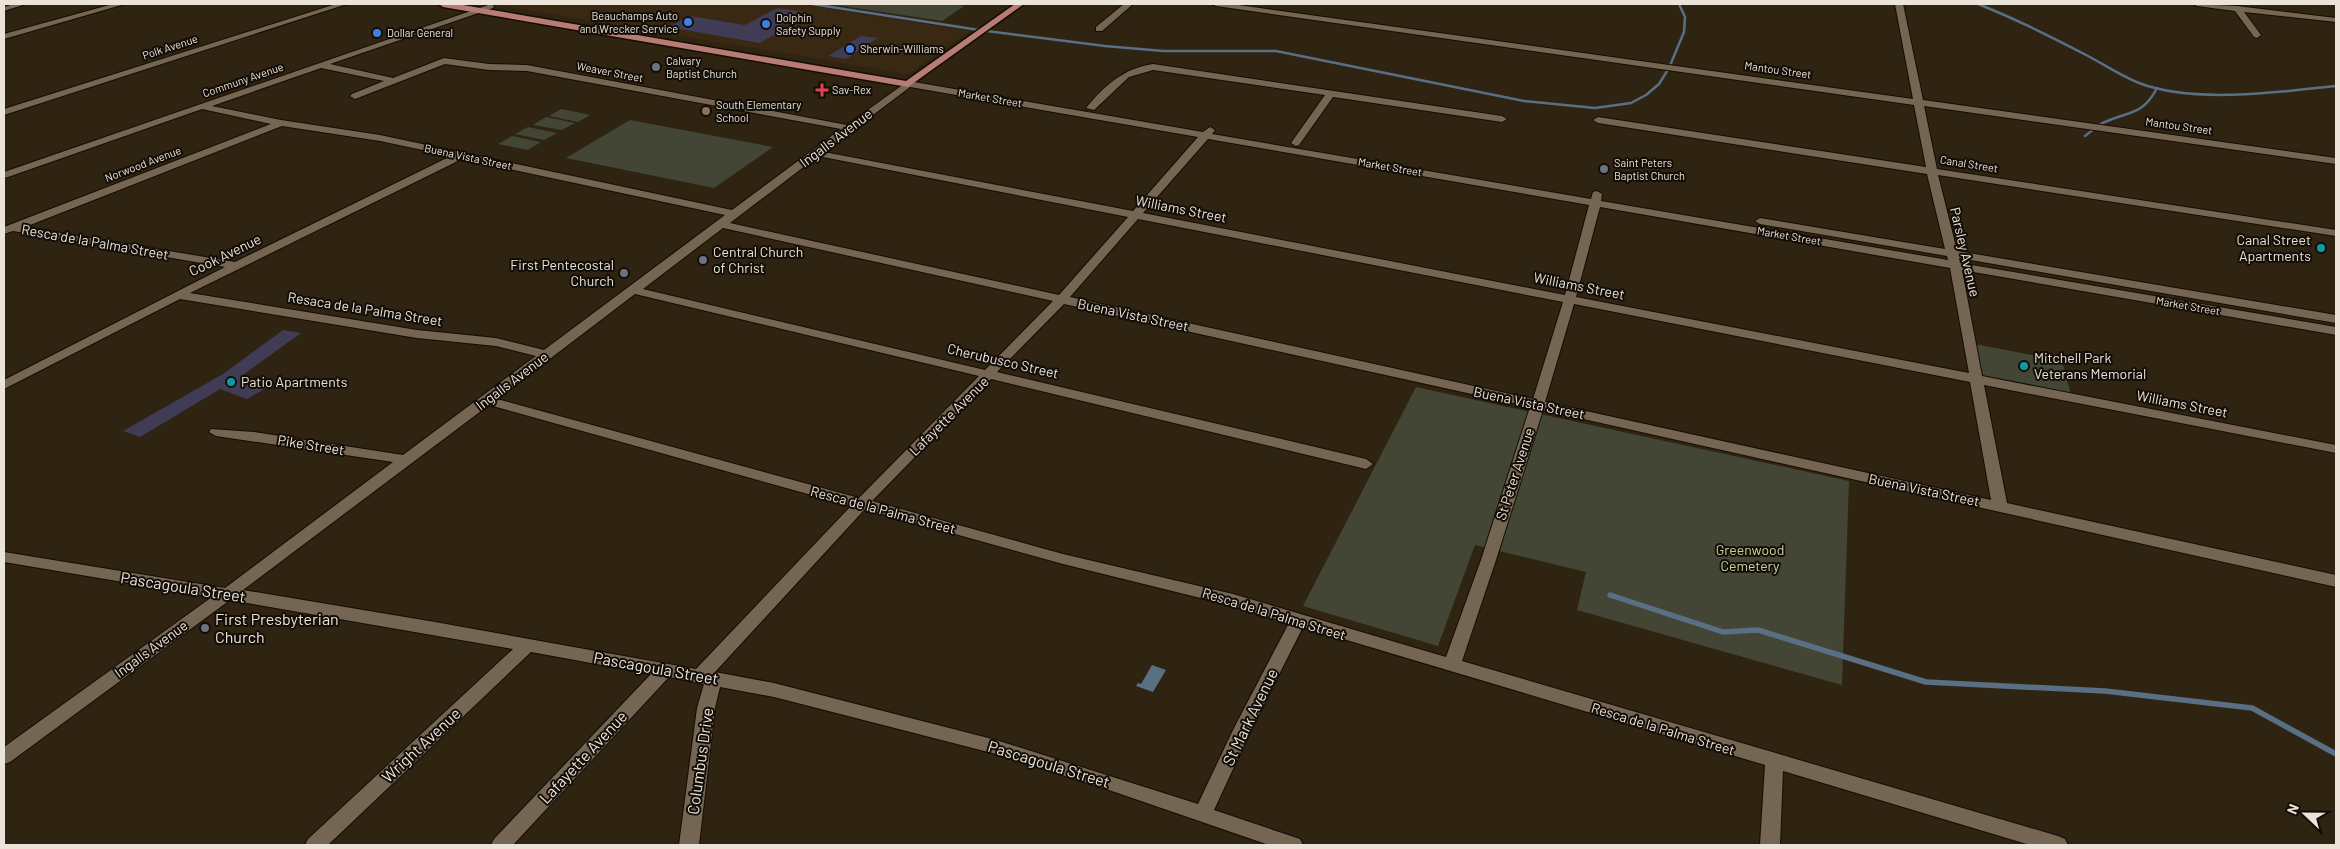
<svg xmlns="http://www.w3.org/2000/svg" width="2340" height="849" font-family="Barlow,sans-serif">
<rect width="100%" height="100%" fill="#2f2312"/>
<polygon fill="#392913" points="492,4 797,4 970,31 908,74"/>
<g fill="#434634">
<polygon points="829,4 949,4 964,6 942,21"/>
<polygon points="561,109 562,109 590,115 578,122 549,116"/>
<polygon points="546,117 575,123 562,130 533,125"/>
<polygon points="630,120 773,147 714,188 566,158"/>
<polygon points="528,127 557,133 544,140 515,134"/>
<polygon points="512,136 541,142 528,150 498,144"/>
<polygon points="1975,344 2062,361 2071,395 1981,377"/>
<polygon points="1416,387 1849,481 1842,685 1577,610 1586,572 1475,545 1438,646 1303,606"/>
</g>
<polygon fill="#596f84" points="1152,665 1166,670 1153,692 1136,686 1138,683 1141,684"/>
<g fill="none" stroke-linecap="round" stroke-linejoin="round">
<g stroke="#596f84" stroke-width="2.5">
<polyline points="812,4 979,30 1105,46 1163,51 1276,51 1524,101 1595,108 1631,103 1646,95 1659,84 1669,68 1684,32 1685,17 1679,4"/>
<path d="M1978 4C2016 19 2052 37 2088 56 2105 65 2121 76 2139 83 2194 104 2278 92 2336 86"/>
<path d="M2085 136C2092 131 2097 125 2105 122 2130 111 2143 115 2157 88"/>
</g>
<polyline stroke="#596f84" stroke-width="5.5" points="1610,595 1723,632 1758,630 1926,682 2105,691 2252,708 2336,754"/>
</g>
<g fill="#403c55">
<polygon points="777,8 803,12 775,28 784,30 759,43 668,27 690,16 745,25"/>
<polygon points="861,36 878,38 846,59 828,56"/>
<polygon points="283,330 301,333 240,377 268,387 247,399 220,389 140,437 123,431 223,374"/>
</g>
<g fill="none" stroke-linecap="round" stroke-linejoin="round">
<defs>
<g id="minor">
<polygon points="14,4 26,4 4,11 4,7"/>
<polygon points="113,4 125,4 4,39 4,34"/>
<polygon points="336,4 347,4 4,115 4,109"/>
<path d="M491 4 494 6 493 8 330 64 393 78 444 58 489 64 527 65 847 125 908 81 1203 132 1210 127 1215 130 1212 134 1591 199 1593 192 1597 191 1602 194 1601 201 1948 260 1947 256 1760 224 1755 221 1760 218 1945 249 1927 174 1598 123 1593 120 1598 117 1926 167 1914 105 1216 6 1212 4H1231L1913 99 1895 4H1903L1923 100 2336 158V164L1924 106 1937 169 2336 230V236L1938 175 1957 251 2336 315V323L1959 258 1960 263 2336 327V335L1962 270 1982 376 2336 445V453L1984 385 2007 503 2336 575V587L1543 410 1496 560 1462 661 2058 836 2065 839 2068 845H2030L1783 771 1780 845H1760L1765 765 1303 627 1252 728 1214 810 1300 839 1303 845H1269L1109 790 996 754 774 697 720 687 715 708 699 845H679L697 708 704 684 669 677 513 845H491L494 839 651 674 531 652 328 845H305L308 839 513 649 230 600 10 762 4 764V747L212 597 4 562V552L225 588 393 462 216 436 209 432 211 429 254 432 403 455 536 356 496 346 417 338 180 299 4 389V380L225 267 13 231 4 234V227L271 124 202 109 8 177 4 178V172ZM445 64 489 70 527 71 841 129 732 210 380 135 281 120 212 106 321 68 384 81 352 94 350 96 355 99ZM910 87 1198 137 1133 211 824 152ZM282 126 380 141 451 156 235 262 25 227ZM1208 139 1589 205 1565 295 1143 213ZM818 156 1128 217 1059 295 730 223ZM462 159 725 215 544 350 496 338 417 330 190 293ZM1600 207 1950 268 1969 373 1576 297ZM1138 219 1563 302 1533 399 1070 297ZM723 228 1053 301 985 370 643 289ZM635 294 979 376 859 498 497 399ZM1064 304 1530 407 1481 560 1446 657 1233 594 1063 554 872 501 991 379 1366 469 1373 464 1366 459 997 372ZM1574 304 1970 382 1991 500 1545 402ZM489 405 851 506 696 669 435 622 243 590ZM865 509 1063 564 1233 606 1289 623 1234 728 1198 804 996 740 774 683 715 672Z"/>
<polygon points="1124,4 1133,4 1102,31 1096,31 1096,27"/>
<polygon points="2193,4 2237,6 2336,18 2336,22 2244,12 2261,35 2257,38 2254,37 2235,11 2197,6"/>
<path d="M1153 64 1502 116 1507 119 1502 122 1333 97 1299 145 1296 146 1291 143 1325 95 1153 70 1129 77 1094 110 1086 108C1104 86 1124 68 1153 64Z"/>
</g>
<polygon id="major" points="439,4 457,4 906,81 1015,4 1024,4 908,87 443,7"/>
</defs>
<use href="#minor" stroke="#170c01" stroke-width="2"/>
<use href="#major" stroke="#170c01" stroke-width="3"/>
<use href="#minor" fill="#746653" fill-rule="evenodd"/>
<use href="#major" fill="#b87c76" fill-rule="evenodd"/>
</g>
<g fill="#3f7fe0" stroke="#130d07" stroke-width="2">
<circle cx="688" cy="22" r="5"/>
<circle cx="766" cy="24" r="5"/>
<circle cx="377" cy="33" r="5"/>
<circle cx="850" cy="49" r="5"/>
</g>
<g fill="#6b7280" stroke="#130d07" stroke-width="2">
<circle cx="656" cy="67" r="5"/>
<circle cx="1604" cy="169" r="5"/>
<circle cx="703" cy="260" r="5"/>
<circle cx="624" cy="273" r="5"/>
<circle cx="205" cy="628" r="5"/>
</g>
<path fill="#e0444e" stroke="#130d07" stroke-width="2" d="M819.5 82.5h5v5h5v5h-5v5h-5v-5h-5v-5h5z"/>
<circle fill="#8d6e63" stroke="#130d07" stroke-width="2" cx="706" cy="111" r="5"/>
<g fill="#0f9aa8" stroke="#130d07" stroke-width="2">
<circle cx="2321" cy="248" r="5"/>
<circle cx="2024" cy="366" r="5"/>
<circle cx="231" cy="382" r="5"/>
</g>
<g text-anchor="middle" stroke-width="4" stroke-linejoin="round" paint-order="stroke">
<g font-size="11" fill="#ece4d9" stroke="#130d07" text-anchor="start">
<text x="678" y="20" text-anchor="end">Beauchamps Auto<tspan x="678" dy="13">and Wrecker Service</tspan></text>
<text x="776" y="22">Dolphin<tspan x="776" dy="13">Safety Supply</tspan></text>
<text x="387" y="37">Dollar General</text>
<text x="860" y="53">Sherwin-Williams</text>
<text x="666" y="65">Calvary<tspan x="666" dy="13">Baptist Church</tspan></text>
<text x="832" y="94">Sav-Rex</text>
<text x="716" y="109">South Elementary<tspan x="716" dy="13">School</tspan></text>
<text x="1614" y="167">Saint Peters<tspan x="1614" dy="13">Baptist Church</tspan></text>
</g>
<g font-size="11" fill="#ece4d9" stroke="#130d07">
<text transform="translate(170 47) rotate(-18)" y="4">Polk Avenue</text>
<text transform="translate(1778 70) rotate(8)" y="4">Mantou Street</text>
<text transform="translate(610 72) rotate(11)" y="4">Weaver Street</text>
<text transform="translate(243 80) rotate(-19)" y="4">Communy Avenue</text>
<text transform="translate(990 98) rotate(10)" y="4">Market Street</text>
<text transform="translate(2179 126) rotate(8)" y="4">Mantou Street</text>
<text transform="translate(468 157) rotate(12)" y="4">Buena Vista Street</text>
<text transform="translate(143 164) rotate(-21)" y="4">Norwood Avenue</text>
<text transform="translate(1969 164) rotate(9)" y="4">Canal Street</text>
<text transform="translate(1390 167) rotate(10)" y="4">Market Street</text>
<text transform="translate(1789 236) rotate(10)" y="4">Market Street</text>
<text transform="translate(2188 306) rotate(10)" y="4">Market Street</text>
</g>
<g font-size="14" fill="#ece4d9" stroke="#130d07">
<text transform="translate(836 138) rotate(-37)" y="5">Ingalls Avenue</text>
<text transform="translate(1181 209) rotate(11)" y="5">Williams Street</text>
<text transform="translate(95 242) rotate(10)" y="5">Resca de la Palma Street</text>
<text transform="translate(1965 252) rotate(77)" y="5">Parsley Avenue</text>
<text transform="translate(225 255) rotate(-26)" y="5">Cook Avenue</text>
<text transform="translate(1579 286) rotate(11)" y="5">Williams Street</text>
<text transform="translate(365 309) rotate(9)" y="5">Resaca de la Palma Street</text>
<text transform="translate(1133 315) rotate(12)" y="5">Buena Vista Street</text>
<text transform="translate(1003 361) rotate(13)" y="5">Cherubusco Street</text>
<text transform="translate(512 381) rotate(-37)" y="5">Ingalls Avenue</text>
<text transform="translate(1529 403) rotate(12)" y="5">Buena Vista Street</text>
<text transform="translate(2182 404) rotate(11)" y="5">Williams Street</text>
<text transform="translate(949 416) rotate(-45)" y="5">Lafayette Avenue</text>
<text transform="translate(311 445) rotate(9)" y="5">Pike Street</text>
<text transform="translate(1515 474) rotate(-72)" y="5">St Peter Avenue</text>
<text transform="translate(1924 490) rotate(12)" y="5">Buena Vista Street</text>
<text transform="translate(883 510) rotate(15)" y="5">Resca de la Palma Street</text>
<text transform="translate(1274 614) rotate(17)" y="5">Resca de la Palma Street</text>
<text transform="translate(151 649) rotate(-36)" y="5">Ingalls Avenue</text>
<text transform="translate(1663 729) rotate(17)" y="5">Resca de la Palma Street</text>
</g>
<g font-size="14" fill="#ece4d9" stroke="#130d07" text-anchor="start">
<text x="2311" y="245" text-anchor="end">Canal Street<tspan x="2311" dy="16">Apartments</tspan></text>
<text x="713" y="257">Central Church<tspan x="713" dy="16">of Christ</tspan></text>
<text x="614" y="270" text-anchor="end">First Pentecostal<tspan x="614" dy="16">Church</tspan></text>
<text x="2034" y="363">Mitchell Park<tspan x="2034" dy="16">Veterans Memorial</tspan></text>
<text x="241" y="387">Patio Apartments</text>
</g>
<g font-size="14" fill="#ccd49e" stroke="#130d07">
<text x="1750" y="555">Greenwood<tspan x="1750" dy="16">Cemetery</tspan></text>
</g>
<g font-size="16" fill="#ece4d9" stroke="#130d07">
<text transform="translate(183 587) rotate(9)" y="6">Pascagoula Street</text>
<text transform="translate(656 668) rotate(10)" y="6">Pascagoula Street</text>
<text transform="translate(1250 717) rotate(-64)" y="6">St Mark Avenue</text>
<text transform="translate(421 745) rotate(-43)" y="6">Wright Avenue</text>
<text transform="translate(583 757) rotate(-47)" y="6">Lafayette Avenue</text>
<text transform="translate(700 761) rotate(-82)" y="6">Columbus Drive</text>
<text transform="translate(1049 764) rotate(17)" y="6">Pascagoula Street</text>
</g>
<g font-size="16" fill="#ece4d9" stroke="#130d07" text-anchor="start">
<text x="215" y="625">First Presbyterian<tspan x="215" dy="18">Church</tspan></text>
</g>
</g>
<rect width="2340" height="849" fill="none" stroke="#ece4d9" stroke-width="10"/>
<g transform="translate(2305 814) rotate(292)" stroke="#130d07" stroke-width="4" paint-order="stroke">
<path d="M0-4L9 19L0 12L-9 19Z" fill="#ece4d9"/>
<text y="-8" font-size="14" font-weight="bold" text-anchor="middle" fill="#ece4d9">N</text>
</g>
</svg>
